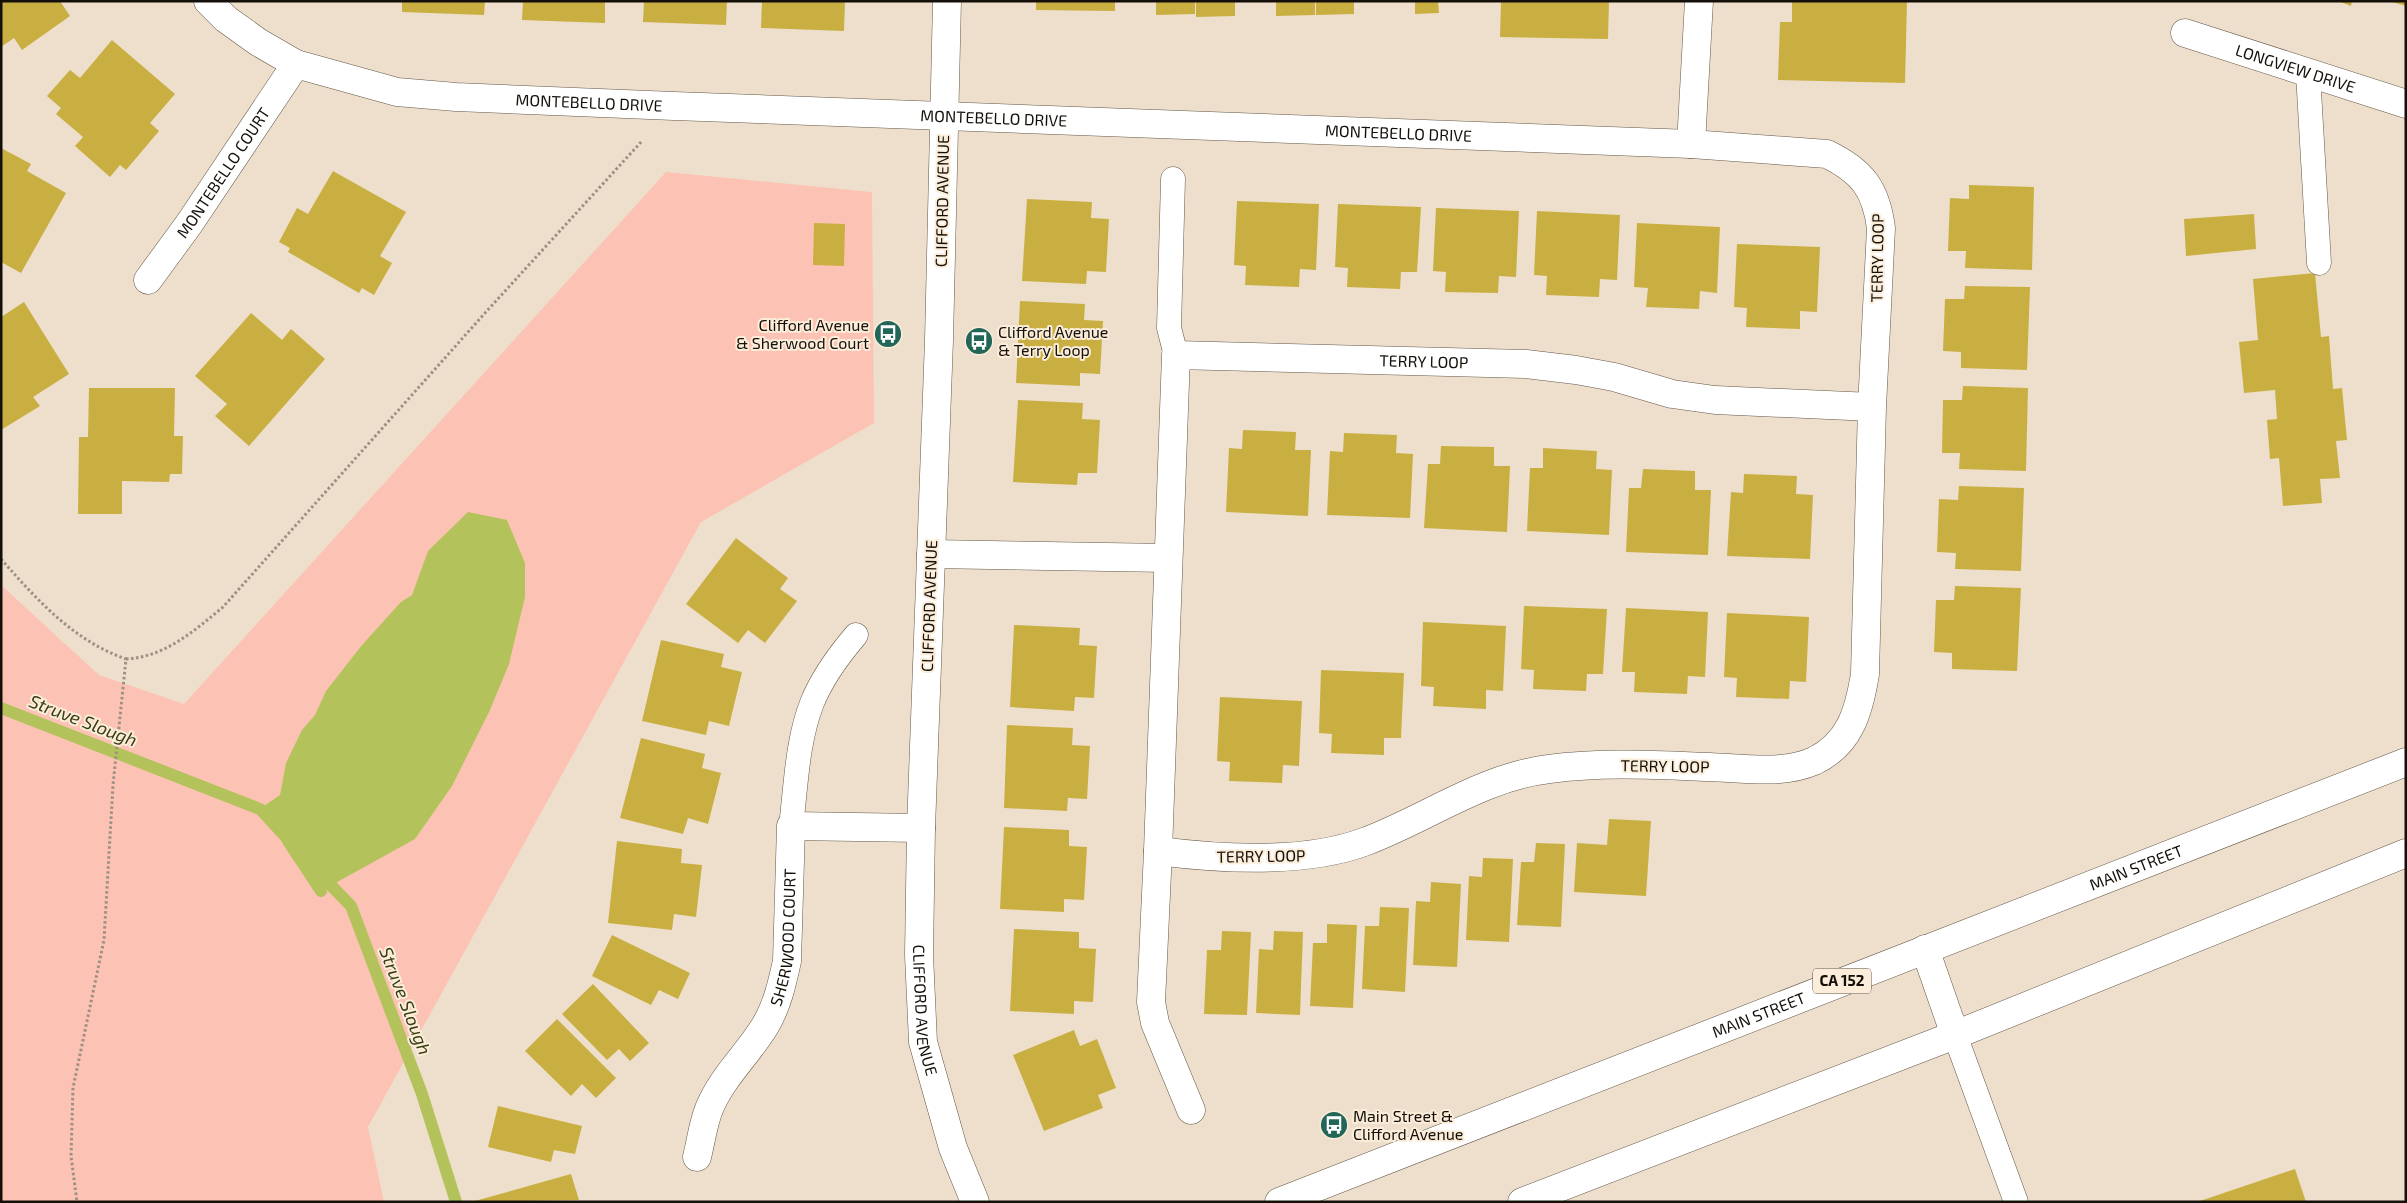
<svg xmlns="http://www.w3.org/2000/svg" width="2407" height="1203" font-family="'Exo 2',sans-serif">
<rect width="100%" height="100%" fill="#eedfcc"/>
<polygon fill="#fcc3b4" points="666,172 872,192 874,423 701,522 368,1127 384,1202 1,1202 1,585 99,675 184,704"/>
<polygon fill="#b4c25b" points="468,512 507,520 525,563 525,597 509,664 490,710 452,786 415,839 321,891 264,806 280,795 286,763 302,730 315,715 326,691 362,645 401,602 412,595 428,551"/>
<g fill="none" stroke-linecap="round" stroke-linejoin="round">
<g stroke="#b4c25b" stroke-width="12">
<polyline points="1,708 260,809 294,846"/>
<polyline points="288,841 321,891"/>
<polyline points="319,873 351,906 422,1094 456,1202"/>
</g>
</g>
<g fill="#c9af42">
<polygon points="1,1 60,1 70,16 22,50 14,38 1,47"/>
<polygon points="402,1 485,1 484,15 402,12"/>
<polygon points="523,1 605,1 605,23 522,20"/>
<polygon points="644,1 727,1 726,25 643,22"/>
<polygon points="762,1 845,1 844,31 761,28"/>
<polygon points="1036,1 1115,1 1115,11 1036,10"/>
<polygon points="1156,1 1195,1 1195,14 1156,15"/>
<polygon points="1196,1 1235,1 1235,16 1196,17"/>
<polygon points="1276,1 1315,1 1315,15 1276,16"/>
<polygon points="1316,1 1354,1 1354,14 1316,15"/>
<polygon points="1415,1 1438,1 1439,13 1415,14"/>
<polygon points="1501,1 1609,1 1608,39 1500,37"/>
<polygon points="1792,1 1907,1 1905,83 1778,80 1780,22 1792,22"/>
<polygon points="2338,1 2352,1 2351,6"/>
<polygon points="2392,1 2406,1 2406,6 2392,2"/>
<polygon points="112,40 175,94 150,123 159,131 126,170 120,165 110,177 75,146 83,137 56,114 61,108 47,96 70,70 80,78"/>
<polygon points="1,148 31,164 27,171 66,193 21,273 1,262"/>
<polygon points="333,171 406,212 380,256 392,263 374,295 362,288 359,293 288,252 290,248 279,242 297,208 308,214"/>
<polygon points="1969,185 2034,187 2032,270 1965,268 1966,251 1948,251 1950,198 1969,199"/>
<polygon points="1027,199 1092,202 1091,218 1109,219 1106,272 1087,271 1086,284 1022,281"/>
<polygon points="1237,201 1319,204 1316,270 1300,269 1299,287 1245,285 1246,266 1234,265"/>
<polygon points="1338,204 1421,207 1417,272 1401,272 1400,289 1347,287 1348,268 1335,267"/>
<polygon points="1436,208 1519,211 1516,277 1499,276 1498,293 1445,292 1446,272 1433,271"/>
<polygon points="1537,211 1620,215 1617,280 1600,279 1599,297 1546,295 1547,276 1534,275"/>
<polygon points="2254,214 2256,249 2186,256 2184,219"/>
<polygon points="814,223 845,224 844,266 813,265"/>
<polygon points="1637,223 1720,227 1717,293 1700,291 1699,309 1646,307 1648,288 1634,287"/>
<polygon points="1737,244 1820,247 1817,312 1800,311 1800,329 1746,327 1747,308 1734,307"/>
<polygon points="2315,273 2321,337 2329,336 2333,389 2342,388 2347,440 2336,441 2340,478 2320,479 2322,503 2283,506 2279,458 2270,459 2267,420 2277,419 2275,390 2244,393 2239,342 2258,340 2253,279"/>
<polygon points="1965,286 2030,287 2027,370 1961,368 1961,352 1943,351 1945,299 1964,299"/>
<polygon points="1020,301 1085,304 1084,320 1103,321 1100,374 1080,373 1080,386 1016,383"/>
<polygon points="24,302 69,374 33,397 40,406 1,430 1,317"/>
<polygon points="251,313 282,340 291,329 325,359 249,446 215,416 227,404 195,376"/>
<polygon points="1963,386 2028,388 2026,471 1959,469 1960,453 1942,453 1943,400 1962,400"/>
<polygon points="89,388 175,388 174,436 183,436 182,474 170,474 169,482 122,481 122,514 78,514 79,437 88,437"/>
<polygon points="1018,400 1083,403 1082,419 1100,420 1097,473 1078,473 1077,485 1013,482"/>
<polygon points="1243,430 1296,432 1295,450 1311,450 1308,516 1226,512 1229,448 1242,449"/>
<polygon points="1344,433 1397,435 1396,453 1413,454 1410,518 1327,515 1330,451 1343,452"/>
<polygon points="1441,446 1494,447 1494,466 1510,466 1507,532 1424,528 1428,464 1440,464"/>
<polygon points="1543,448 1597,451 1596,469 1612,470 1609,535 1527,531 1530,468 1543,468"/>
<polygon points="1643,469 1695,471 1695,490 1711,490 1708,555 1626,552 1629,488 1641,488"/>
<polygon points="1744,474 1797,476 1796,494 1813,495 1810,559 1727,556 1731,492 1743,493"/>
<polygon points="1959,486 2024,488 2021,571 1955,569 1956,553 1937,552 1939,499 1958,500"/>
<polygon points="736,538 788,578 780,589 797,601 765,643 748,630 738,643 686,604"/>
<polygon points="1955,586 2021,588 2017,671 1952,669 1952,653 1934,652 1936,600 1954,600"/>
<polygon points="1524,606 1607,609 1603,674 1587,674 1586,691 1533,689 1534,670 1521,669"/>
<polygon points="1626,608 1708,612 1705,677 1688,676 1687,694 1634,692 1635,672 1622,672"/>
<polygon points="1727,613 1809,617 1806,682 1790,681 1789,699 1736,697 1737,678 1724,677"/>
<polygon points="1423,622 1506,626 1503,691 1486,690 1486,709 1433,706 1434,687 1421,686"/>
<polygon points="1014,625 1080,628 1079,645 1097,646 1094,698 1075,697 1074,711 1010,707"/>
<polygon points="661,640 724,654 721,667 742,672 729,726 709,721 706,735 642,721"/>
<polygon points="1321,670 1404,673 1401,738 1384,738 1384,755 1331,753 1332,734 1319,733"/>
<polygon points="1220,697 1302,701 1299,766 1283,765 1282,783 1229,781 1230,762 1217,761"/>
<polygon points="1007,725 1073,728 1072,745 1090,746 1087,799 1068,798 1067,811 1004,808"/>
<polygon points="641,738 705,754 702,768 721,773 708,824 688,818 683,834 620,818"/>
<polygon points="1609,819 1651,821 1646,896 1574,892 1577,843 1607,845"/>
<polygon points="1004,827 1069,830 1069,846 1087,847 1084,900 1064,899 1064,912 1000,909"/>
<polygon points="617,841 682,849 681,863 702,865 696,917 674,914 672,930 608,923"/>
<polygon points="1536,843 1565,844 1561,927 1517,925 1521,862 1534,862"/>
<polygon points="1483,858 1513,859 1509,942 1466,940 1469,876 1482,877"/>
<polygon points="1431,882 1461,884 1457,967 1413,965 1416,901 1430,902"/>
<polygon points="1380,907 1409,908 1405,992 1362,989 1365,926 1379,926"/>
<polygon points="1327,924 1357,925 1353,1008 1310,1006 1313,943 1327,943"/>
<polygon points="1014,929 1079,932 1079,948 1096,949 1093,1002 1074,1001 1074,1014 1010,1011"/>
<polygon points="1222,931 1251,932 1247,1015 1204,1014 1207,950 1221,950"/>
<polygon points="1274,931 1303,932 1300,1015 1256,1013 1259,949 1273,950"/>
<polygon points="612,935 690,973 678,999 659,990 651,1005 592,976"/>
<polygon points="593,984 649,1043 630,1061 619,1049 607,1060 562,1014"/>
<polygon points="557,1019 616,1078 596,1098 582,1084 571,1096 525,1051"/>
<polygon points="1074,1030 1080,1046 1097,1039 1116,1088 1098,1095 1103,1108 1044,1131 1013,1055"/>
<polygon points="498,1106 582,1126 575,1154 554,1150 551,1162 488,1147"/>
<polygon points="2295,1169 2306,1202 2200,1202 2200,1201"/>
<polygon points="571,1174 579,1200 475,1202 475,1201"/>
</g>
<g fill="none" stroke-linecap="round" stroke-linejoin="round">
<defs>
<g id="service">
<polyline points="2308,73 2319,263"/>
<polyline points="1173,179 1169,328 1176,355"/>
<path d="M791 826C796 786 797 741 812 703 822 678 838 656 856 635"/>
<polyline points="1955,1035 2016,1202"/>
</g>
<g id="minor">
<path id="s1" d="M208 1 226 19 258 42 296 64 397 92 456 97 674 106 1691 144 1827 154C1862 171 1876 189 1881 228L1872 407 1865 674C1859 711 1850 744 1814 761 1782 775 1743 768 1709 767 1656 765 1602 762 1549 769 1482 777 1426 819 1364 842 1304 864 1221 859 1158 851L1176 355 1526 364 1576 370 1614 377 1672 394 1715 400 1872 407"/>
<path id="s2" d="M2185 33 2406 104"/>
<polyline points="1691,144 1699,1"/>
<path id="s3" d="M148 280 189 224 296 64"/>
<polyline points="931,554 1168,558"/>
<polyline points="1158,851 1151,1002 1155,1023 1191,1110"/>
<path id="s4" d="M697 1157C701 1141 703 1124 709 1109 722 1077 748 1054 765 1026 777 1006 782 984 787 961L791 826 921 828"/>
</g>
<g id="tertiary">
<path id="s5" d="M947 1 939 340 921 828 919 955 923 1042 953 1148 975 1202"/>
</g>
<g id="primary">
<polyline points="1925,949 1955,1035"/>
<path id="s6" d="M1279 1202 2406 762"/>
<polyline points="1522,1202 1955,1035 2406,853"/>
</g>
</defs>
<use href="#service" stroke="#635746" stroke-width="25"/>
<use href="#minor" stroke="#635746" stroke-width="29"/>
<use href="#tertiary" stroke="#635746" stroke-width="29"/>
<use href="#primary" stroke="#635746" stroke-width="29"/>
<g stroke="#9c9082" stroke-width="3" stroke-dasharray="2.5 2.5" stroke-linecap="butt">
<path d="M1 559C37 600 74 641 126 659L113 785 104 940 73 1088 71 1156 77 1202"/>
<path d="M126 659C165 657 194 631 223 607L485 313 642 141"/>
</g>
<use href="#service" stroke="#fff" stroke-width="24"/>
<use href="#minor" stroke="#fff" stroke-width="28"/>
<use href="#tertiary" stroke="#fff" stroke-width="28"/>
<use href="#primary" stroke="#fff" stroke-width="28"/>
</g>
<defs>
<symbol id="bus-disc" viewBox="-11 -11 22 22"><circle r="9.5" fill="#226658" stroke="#fbedd9"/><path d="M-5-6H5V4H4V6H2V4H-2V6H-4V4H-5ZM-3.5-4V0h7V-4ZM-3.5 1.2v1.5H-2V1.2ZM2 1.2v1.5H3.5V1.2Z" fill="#fff"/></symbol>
</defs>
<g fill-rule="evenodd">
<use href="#bus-disc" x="872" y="318" width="32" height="32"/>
<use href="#bus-disc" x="963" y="325" width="32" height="32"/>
<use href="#bus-disc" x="1318" y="1109" width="32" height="32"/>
</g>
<g text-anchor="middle" stroke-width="4" stroke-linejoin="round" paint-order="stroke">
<rect fill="#fbedd9" stroke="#595247" stroke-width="1" x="1813" y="968.5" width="58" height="25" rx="4"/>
<g font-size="15" font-weight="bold" fill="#140f09">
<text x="1842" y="986">CA 152</text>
</g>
<g font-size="16" fill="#140f09" stroke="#fbedd9">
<text dy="6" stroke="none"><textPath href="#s2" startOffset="116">LONGVIEW DRIVE</textPath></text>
<text dy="6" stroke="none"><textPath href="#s1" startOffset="406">MONTEBELLO DRIVE</textPath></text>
<text dy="6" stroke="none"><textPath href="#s1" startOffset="811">MONTEBELLO DRIVE</textPath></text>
<text dy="6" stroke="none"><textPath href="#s1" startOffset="1216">MONTEBELLO DRIVE</textPath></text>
<text dy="6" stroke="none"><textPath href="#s3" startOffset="131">MONTEBELLO COURT</textPath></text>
<text transform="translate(942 201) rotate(-89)" y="6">CLIFFORD AVENUE</text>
<text transform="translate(1877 258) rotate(-89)" y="6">TERRY LOOP</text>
<text dy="6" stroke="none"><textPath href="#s1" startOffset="3712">TERRY LOOP</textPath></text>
<text transform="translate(929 606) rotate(-88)" y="6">CLIFFORD AVENUE</text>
<text transform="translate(1665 766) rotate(1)" y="6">TERRY LOOP</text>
<text transform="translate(1261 856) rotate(-1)" y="6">TERRY LOOP</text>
<text dy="6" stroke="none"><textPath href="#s6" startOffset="920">MAIN STREET</textPath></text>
<text dy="6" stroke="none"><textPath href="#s4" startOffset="242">SHERWOOD COURT</textPath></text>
<text dy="6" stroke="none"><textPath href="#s5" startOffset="1010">CLIFFORD AVENUE</textPath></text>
<text dy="6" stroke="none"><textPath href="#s6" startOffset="515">MAIN STREET</textPath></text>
</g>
<g font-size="16" fill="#140f09" stroke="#fbedd9" text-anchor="start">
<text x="869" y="331" text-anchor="end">Clifford Avenue<tspan x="869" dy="18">&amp; Sherwood Court</tspan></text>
<text x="998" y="338">Clifford Avenue<tspan x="998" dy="18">&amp; Terry Loop</tspan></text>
<text x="1353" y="1122">Main Street &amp;<tspan x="1353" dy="18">Clifford Avenue</tspan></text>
</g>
<g font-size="18" font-style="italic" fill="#373d12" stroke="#fbedd9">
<text transform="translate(83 721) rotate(21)" y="6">Struve Slough</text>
<text transform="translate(405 1001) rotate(69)" y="6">Struve Slough</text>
</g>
</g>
<rect width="2407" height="1203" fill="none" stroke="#140f09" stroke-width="5"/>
</svg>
